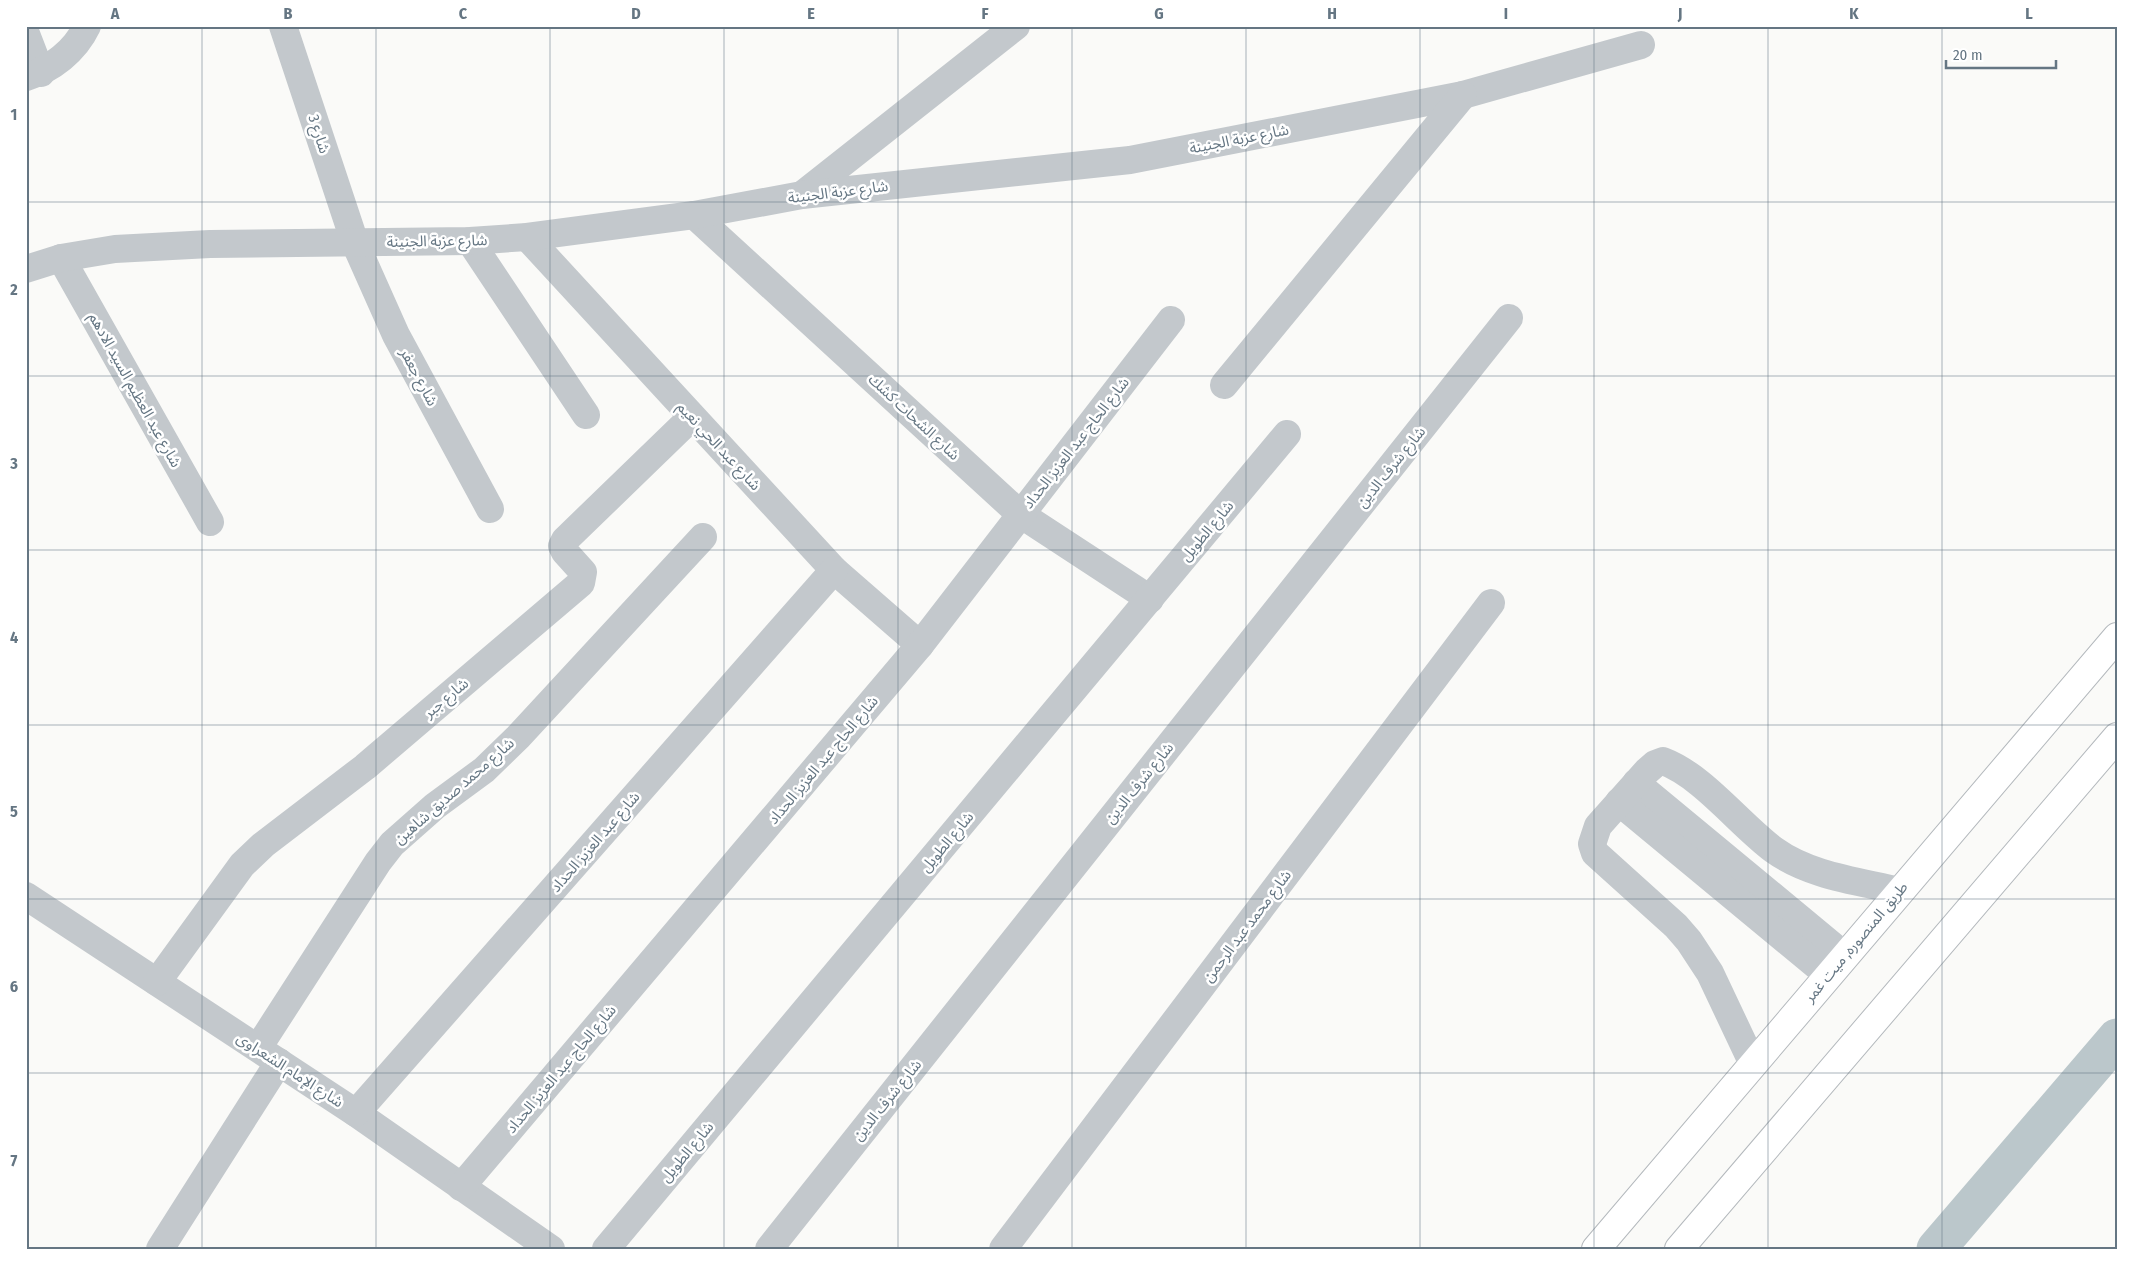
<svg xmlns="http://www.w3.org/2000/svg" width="2143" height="1275" font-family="'Fira Sans Condensed','Noto Sans Arabic',sans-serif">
<rect width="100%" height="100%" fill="#fafaf8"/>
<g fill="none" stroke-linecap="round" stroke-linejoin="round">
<polyline stroke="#bbc7cb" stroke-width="39" points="1936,1249 2117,1038"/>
<defs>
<g id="highway">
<polyline points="1596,1249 2117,637"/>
<polyline points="1679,1249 2117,737"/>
</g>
</defs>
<use href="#highway" stroke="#b4b9bd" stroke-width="30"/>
<g stroke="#c3c8cc" stroke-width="28">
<polyline points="283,26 355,243 396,335 490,509"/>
<polyline points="26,34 41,73"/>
<path d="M26 77C52 69 75 51 87 26"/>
<polyline points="802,195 1016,26"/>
<polyline points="694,215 1020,514 1150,599"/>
<polyline points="527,237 834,570 920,645"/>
<polyline points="470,241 586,415"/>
<polyline points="61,258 210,522"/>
<polyline points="26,269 61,258 115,249 210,244 470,241 527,237 694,215 802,195 1130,160 1463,95 1641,45"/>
<polyline points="1224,385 1463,95"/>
<polyline points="1636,783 1845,956"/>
<polyline points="1619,802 1828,975"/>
<polyline points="26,896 356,1113 551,1249"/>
<polyline points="157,982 242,865 263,845 365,767 581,583 583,572 565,552 562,546 565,540 692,417"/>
<polyline points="258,1048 378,862 392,844 435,806 484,770 518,737 703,537"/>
<path d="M1753 1064 1710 973 1689 941 1676 926 1595 853 1592 844 1598 826 1647 771 1655 764 1663 761C1703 776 1739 824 1774 850 1810 876 1858 881 1900 891"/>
<polyline points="356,1113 834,570"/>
<polyline points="461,1187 920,645 1171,320"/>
<polyline points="160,1249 279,1062"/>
<polyline points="606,1249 1287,434"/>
<polyline points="769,1249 1509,318"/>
<polyline points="1003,1249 1491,603"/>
</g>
<use href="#highway" stroke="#fff" stroke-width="28"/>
</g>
<path fill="none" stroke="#657683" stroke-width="1" stroke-opacity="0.55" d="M202 26V1249M376 26V1249M550 26V1249M724 26V1249M898 26V1249M1072 26V1249M1246 26V1249M1420 26V1249M1594 26V1249M1768 26V1249M1942 26V1249M26 202H2117M26 376H2117M26 550H2117M26 725H2117M26 899H2117M26 1073H2117"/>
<g text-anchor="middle" stroke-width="5" stroke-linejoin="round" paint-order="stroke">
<g font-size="15" fill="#657683" stroke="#fff">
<text transform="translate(319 134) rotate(72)" y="5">شارع 3</text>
<text transform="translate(1239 139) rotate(-11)" y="5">شارع عزبة الجنينة</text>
<text transform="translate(838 192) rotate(-7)" y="5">شارع عزبة الجنينة</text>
<text transform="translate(437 241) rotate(-1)" y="5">شارع عزبة الجنينة</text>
<text transform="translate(419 377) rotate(62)" y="5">شارع جعفر</text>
<text transform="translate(135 390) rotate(61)" y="5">شارع عبد العظيم السيد الادهم</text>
<text transform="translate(914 417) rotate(43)" y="5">شارع الشحات كشك</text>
<text transform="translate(1076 443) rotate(-52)" y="5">شارع الحاج عبد العزيز الحداد</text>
<text transform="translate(719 446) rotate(47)" y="5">شارع عبد الحي نعيم</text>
<text transform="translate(1391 467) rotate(-51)" y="5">شارع شرف الدين</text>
<text transform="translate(1207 531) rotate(-50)" y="5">شارع الطويل</text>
<text transform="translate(446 698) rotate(-40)" y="5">شارع جبر</text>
<text transform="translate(823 760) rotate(-50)" y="5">شارع الحاج عبد العزيز الحداد</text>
<text transform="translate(1139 783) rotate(-51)" y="5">شارع شرف الدين</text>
<text transform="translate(454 791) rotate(-41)" y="5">شارع محمد صديق شاهين</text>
<text transform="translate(595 842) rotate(-49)" y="5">شارع عبد العزيز الحداد</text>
<text transform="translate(947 842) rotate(-50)" y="5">شارع الطويل</text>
<text transform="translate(1247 926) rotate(-53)" y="5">شارع محمد عبد الرحمن</text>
<text transform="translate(1856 942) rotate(-50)" y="5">طريق المنصوره, ميت غمر</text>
<text transform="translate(561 1069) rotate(-50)" y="5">شارع الحاج عبد العزيز الحداد</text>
<text transform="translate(290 1070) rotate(33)" y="5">شارع الإمام الشعراوى</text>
<text transform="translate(887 1100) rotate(-51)" y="5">شارع شرف الدين</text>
<text transform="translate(687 1152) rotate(-50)" y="5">شارع الطويل</text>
</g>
</g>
<rect width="2143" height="1275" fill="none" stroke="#ffffff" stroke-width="55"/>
<path d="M1946 60v8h110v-8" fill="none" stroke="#657683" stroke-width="2.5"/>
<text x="1953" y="60" font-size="15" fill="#657683" stroke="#ffffff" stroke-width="4" paint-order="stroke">20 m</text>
<rect x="28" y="28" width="2088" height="1220" fill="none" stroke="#657683" stroke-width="2"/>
<g font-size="16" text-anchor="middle" font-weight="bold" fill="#657683">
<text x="115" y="19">A</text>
<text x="288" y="19">B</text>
<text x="463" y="19">C</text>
<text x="636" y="19">D</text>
<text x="811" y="19">E</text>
<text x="985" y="19">F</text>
<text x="1159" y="19">G</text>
<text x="1332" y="19">H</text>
<text x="1506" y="19">I</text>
<text x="1680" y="19">J</text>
<text x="1854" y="19">K</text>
<text x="2029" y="19">L</text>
<text x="14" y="120">1</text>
<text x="14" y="295">2</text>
<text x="14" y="469">3</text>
<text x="14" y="643">4</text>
<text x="14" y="817">5</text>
<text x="14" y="992">6</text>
<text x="14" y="1166">7</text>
</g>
</svg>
